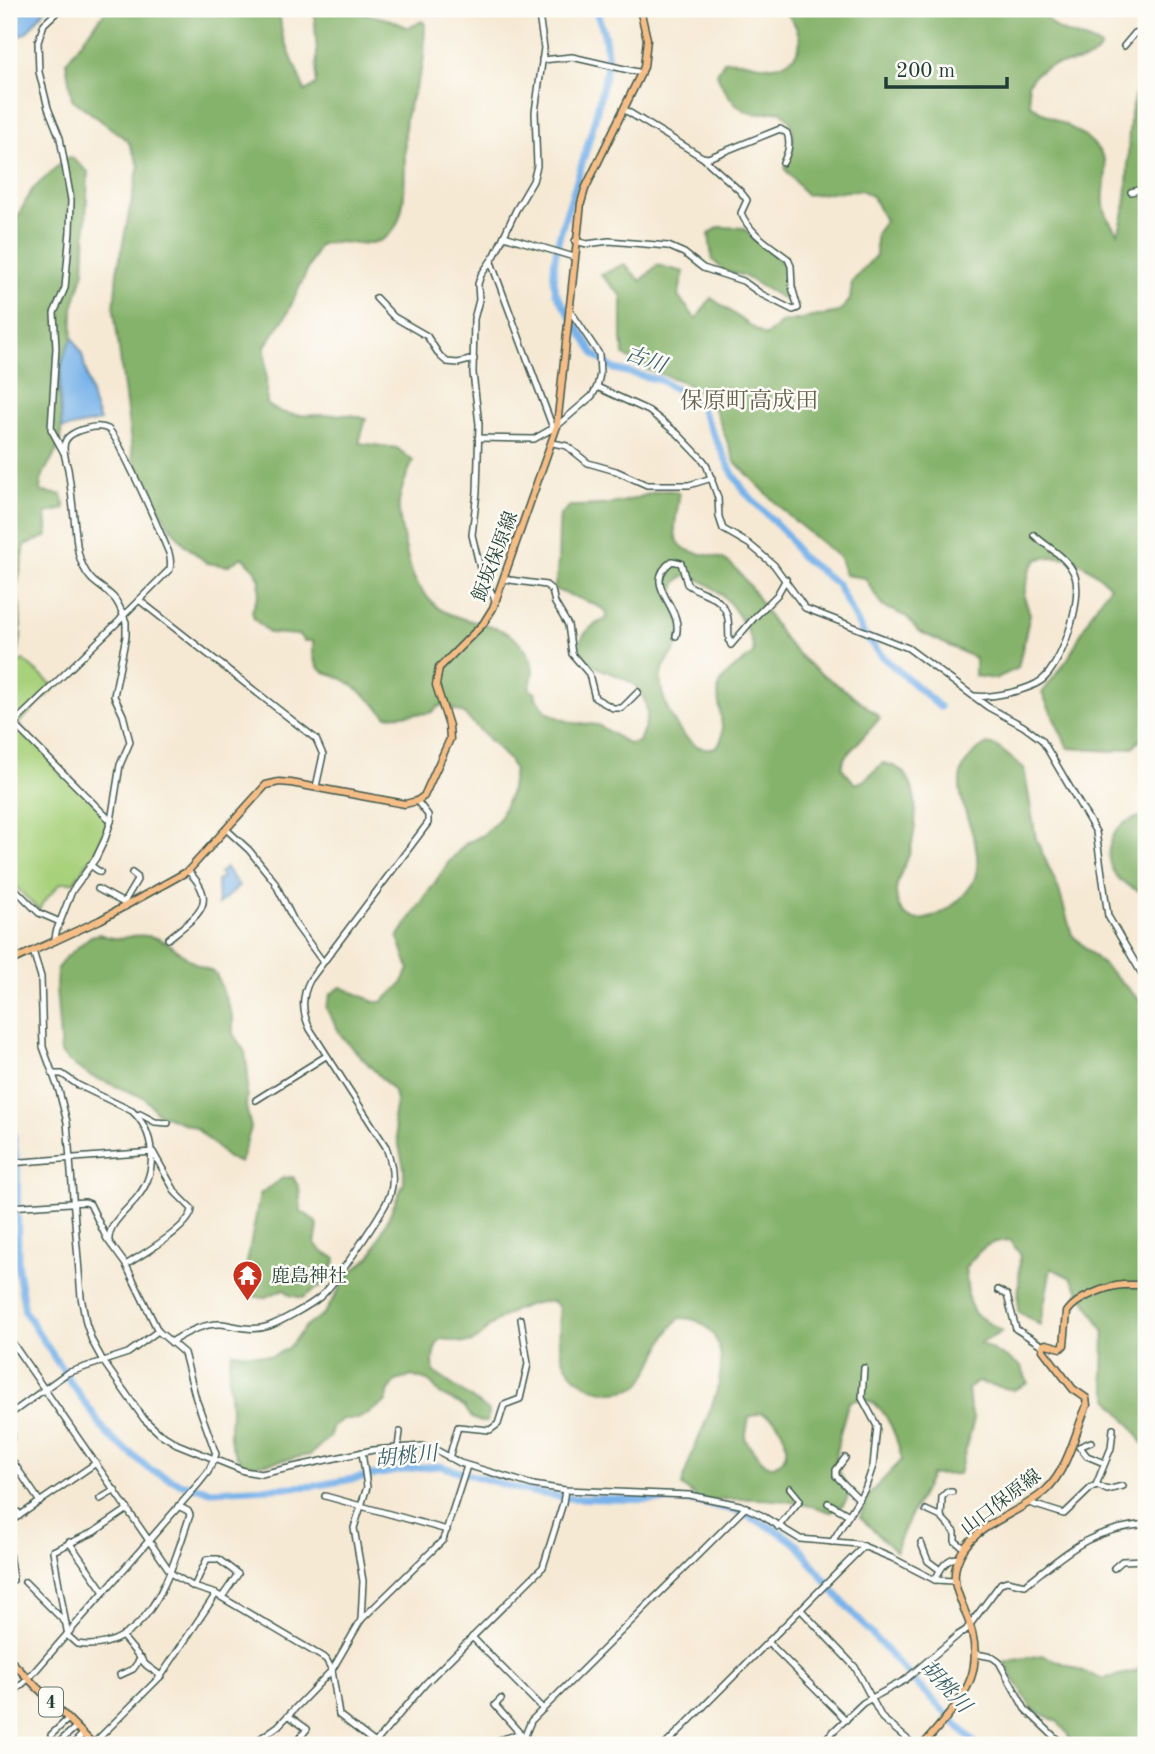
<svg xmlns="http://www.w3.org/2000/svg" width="1155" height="1754" font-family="'Old Standard TT','Noto Serif JP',serif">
<rect width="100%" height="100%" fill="#fdfcf7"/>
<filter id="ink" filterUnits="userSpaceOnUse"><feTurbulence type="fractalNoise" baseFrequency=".0143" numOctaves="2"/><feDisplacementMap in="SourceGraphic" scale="14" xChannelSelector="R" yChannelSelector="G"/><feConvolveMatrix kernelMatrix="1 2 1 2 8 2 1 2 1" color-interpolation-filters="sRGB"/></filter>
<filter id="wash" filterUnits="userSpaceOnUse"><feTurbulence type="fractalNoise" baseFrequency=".00686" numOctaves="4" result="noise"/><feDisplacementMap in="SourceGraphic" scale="28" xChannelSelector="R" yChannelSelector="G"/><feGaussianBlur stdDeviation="1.57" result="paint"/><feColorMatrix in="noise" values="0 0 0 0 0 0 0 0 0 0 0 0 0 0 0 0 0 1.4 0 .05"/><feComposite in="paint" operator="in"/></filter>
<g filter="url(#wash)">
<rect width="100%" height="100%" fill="#f6e9d4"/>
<polygon fill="#a8d17c" stroke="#648758" stroke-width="2" points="23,660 55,687 18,724 109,818 99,847 74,882 61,883 43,902 39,910 9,880 9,670"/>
<g fill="#86b36c" stroke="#527850" stroke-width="2" fill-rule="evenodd">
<path d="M107 9H279L282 34 305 91 316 85 317 53 314 9H355L358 12 391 20 409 28 422 21 425 24C424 38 426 54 422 67 418 84 409 101 406 118 401 148 413 211 390 234 371 253 341 236 319 245L286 316 265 346 267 404C288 423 324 412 350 415 355 415 361 418 366 419L359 443 397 448 413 461C407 474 401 488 399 502 397 514 409 569 415 580 420 589 431 603 440 609 469 627 501 618 525 649 535 662 534 675 529 689L536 693 535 696 547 712 561 719 574 723 598 725 629 744 639 742C642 733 649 719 647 710 640 665 595 683 578 647 583 632 592 625 606 619L607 612C598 603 568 595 554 589 561 564 557 540 560 515L570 506C587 506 604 506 621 502 640 499 655 488 676 491L679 495C679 509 670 532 679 543 690 558 713 551 728 562 752 580 770 624 792 648 817 676 853 691 880 718L844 758 842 768 855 784 863 781 883 763C923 769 918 821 910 852 906 865 896 878 896 892 900 949 969 905 976 874 987 826 927 779 987 744L996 746 1024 768 1036 839 1059 890 1072 935 1146 1006V1448L1130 1424 1110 1401 1103 1377 1104 1331 1071 1278 1051 1268 1040 1325 1018 1311 1020 1254 1009 1240C984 1242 981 1249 965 1268L969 1302 974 1313 1002 1332 980 1343 1021 1366 1028 1383 1014 1390 977 1382 968 1389 970 1410 974 1419 959 1474 931 1475C920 1502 903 1524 896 1552L860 1517 871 1492 902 1460C897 1437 882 1386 848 1403 844 1420 837 1439 836 1457 835 1479 866 1497 831 1512 788 1497 746 1497 701 1501L682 1486C689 1442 742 1375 712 1333 703 1322 694 1318 680 1318 661 1334 657 1363 641 1383 635 1390 620 1392 611 1392 586 1391 562 1371 560 1345 559 1332 560 1320 559 1307L552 1301C528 1302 509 1311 490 1326 485 1330 481 1339 474 1341 464 1346 452 1339 441 1339 433 1346 432 1361 434 1372L489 1411 487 1422H481L472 1418 464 1406 441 1395 430 1382 412 1376 396 1381 389 1390 386 1402 378 1407 358 1419H343L333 1426 329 1437 310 1455 246 1467C239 1460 234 1454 231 1444 228 1434 231 1422 231 1411 231 1390 225 1373 232 1352L272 1356 287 1349 306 1326 325 1313 348 1275 371 1256 404 1183V1168L393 1118 396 1102 394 1091 342 1037 326 1008 331 994 341 987 375 1002H382L402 984 409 969 398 937 448 863 465 844 483 835 499 819 510 794 514 770 509 760 463 713 441 705 430 713 387 716C374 703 360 689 344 680 336 675 325 675 319 668 312 660 313 651 313 641H304L299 635 270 633 254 619 252 611 259 593 260 580 256 571 243 557 227 566 207 563 185 545 168 524 133 459 114 310 117 272 139 165 128 141 72 99 66 62ZM687 575C699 578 713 587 722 595 733 605 757 640 753 654 742 663 724 673 719 687 713 702 738 753 704 748 681 746 657 696 661 675 664 661 678 651 681 637 685 619 659 585 687 575ZM761 1413C766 1415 773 1418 776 1422 785 1432 792 1454 779 1463 774 1466 773 1467 768 1465 759 1460 751 1447 745 1439L749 1417Z"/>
<path d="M783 9H1047C1043 36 1086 34 1101 47 1092 66 1067 61 1050 66 1041 68 1033 76 1028 84L1030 104C1053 123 1086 128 1102 155 1115 178 1089 200 1118 233 1130 202 1127 165 1129 132 1130 109 1137 84 1146 64V734L1133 747 1112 751 1068 748 1042 693 1069 657 1091 614 1110 586C1087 564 1070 552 1038 559L1030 569 1026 586 1024 597 1030 614 1018 668 995 679 975 676V658L918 631 907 617 882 606 865 578 845 575 840 558 790 517 735 462 716 412 702 394 681 381 644 368 624 355 622 341V296L601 275 624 264 641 281 657 265 684 272 678 296 696 319 711 298 765 336 781 323 839 312 850 300 852 282 876 255V234L885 221 873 197 861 190 806 195 785 169C793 147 801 126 780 111 772 111 758 115 751 113 735 109 722 88 717 74L724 61C741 58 757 67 773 66 780 66 784 63 789 60 810 46 796 23 783 9Z"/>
<path d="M71 157 88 172 84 271 73 308 72 345C48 369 64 405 61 435 60 455 40 469 40 489L42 492 62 495 65 509 46 513 48 536 25 545 16 592 20 607 21 637 17 662 9 668V232L32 190 65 159Z"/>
<polygon points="719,227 743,228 783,263 790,297 787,301 742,275 724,271 712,259 709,234"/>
<path d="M1143 816 1146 817V894C1136 889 1125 886 1118 878 1103 862 1107 837 1123 824 1128 820 1137 818 1143 816Z"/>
<path d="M99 934C124 944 125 933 148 936 168 938 180 955 196 964 202 968 210 969 216 974L233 1018V1034L245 1052 248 1074 246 1107 251 1128 240 1163 228 1158 196 1128 157 1113 145 1098 91 1076 69 1062 61 1053 56 987 57 969 64 959 91 936Z"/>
<polygon points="293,1177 299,1188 301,1211 314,1220 318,1226 315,1244 324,1253 336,1258 328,1281 302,1298 290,1295 284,1289 264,1298 252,1296 246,1290 244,1278 260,1194 283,1178"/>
<polygon points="1042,1655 1102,1679 1137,1671 1146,1658 1146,1745 1072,1745 1067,1733 1058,1722 1032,1709 1004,1662"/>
</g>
<g fill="#78b2e9" stroke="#4c788e" stroke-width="2">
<polygon points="9,9 46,9 26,33 18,37 9,33"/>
<path d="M73 338 82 354 93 403 100 421 62 429C60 401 56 361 73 338Z"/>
<polygon points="226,868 239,886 218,905 217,881 222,877 220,873"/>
</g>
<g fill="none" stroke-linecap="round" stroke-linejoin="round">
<g stroke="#78b2e9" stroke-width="7">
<path d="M594 9C602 22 606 39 607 55 608 70 603 84 600 98 592 133 581 168 570 202 561 230 549 263 556 293L595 355 614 369 660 380 697 401 733 474 745 492 788 536 799 555 837 584 864 635 884 658 940 707"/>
<polyline points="9,1105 17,1166 18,1270 25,1312 67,1377 108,1435 151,1470 179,1483 211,1491 313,1486 414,1468 440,1466 522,1490 567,1498 693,1501 738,1511 778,1531 797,1544 835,1593 912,1679 977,1745"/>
</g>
</g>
</g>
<g filter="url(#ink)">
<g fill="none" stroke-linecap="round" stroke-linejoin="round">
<defs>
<g id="minor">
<polyline points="60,9 44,24 38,42 39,72 48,108 60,138 71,200 70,231 65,288 54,313 56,348 51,429 64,453"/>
<polyline points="1124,46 1135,33 1146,29"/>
<polyline points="542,60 572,57 642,73"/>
<path d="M702 157 708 158 780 129 787 133C791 144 788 153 783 163"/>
<polyline points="1131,192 1146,188"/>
<polyline points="504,236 574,257"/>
<path d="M575 241 587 244 609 241 668 246 684 253 703 268 743 281 761 294 793 310 798 308 792 287 791 266 788 259C770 245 750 234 741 213L747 200 740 191 702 157 625 110"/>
<polyline points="491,262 553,428"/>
<polyline points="376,298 394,317 427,336 440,356 447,362 458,363 474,359"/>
<polyline points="597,387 649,411 678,434 703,460 706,464 718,498 719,517 723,529 749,544 774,565 805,608 908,648 988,707 1023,726 1042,740 1096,832 1108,916 1146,981"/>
<polyline points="478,438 534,439 557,426 592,396 597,387 600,374 599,354 569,309"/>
<polyline points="553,443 567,446 588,463 616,471 647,485 689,485 712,478"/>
<polyline points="503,579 546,585 552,590 555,603 568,625 572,654 589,674 595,698 613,708 622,708 638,692"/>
<polyline points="139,600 316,739 323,755 316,787"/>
<polyline points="496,602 480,568 472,535 477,492 479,424 473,373 474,319 479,300 478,284 481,275 495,255 516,210 533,181 537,166 535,112 544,48 538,9"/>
<path d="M676 636C685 606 639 586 672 561L681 563 687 584C697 592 714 594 721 604 734 619 725 636 731 645L754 618 777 595 786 579"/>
<path d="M975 696C991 698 1028 691 1042 680 1062 664 1083 601 1075 576 1068 557 1048 548 1034 535"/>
<polyline points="14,724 111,821"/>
<path d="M9 728 120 620 123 616 170 569C171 563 171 559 169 553 162 536 118 435 108 429 97 423 69 431 65 442 62 450 66 461 68 469 71 488 73 508 75 527 77 540 76 551 82 564 91 585 101 584 114 598 119 603 123 615 126 622V636L114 696 123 715 130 742 120 765 111 821 105 839 96 858 72 891 56 932 55 941"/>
<polyline points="226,829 249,850 274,881 296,925 323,962"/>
<polyline points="90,865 100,872"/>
<polyline points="15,889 39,913 60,922"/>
<polyline points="98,889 124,903"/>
<polyline points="125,907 124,902 137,880 136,876 132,873"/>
<path d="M168 939C195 917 221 904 188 871"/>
<polyline points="33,951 41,977 43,1047 59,1091 67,1122 81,1297 86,1323 92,1341 103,1361 144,1419 159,1433 177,1444 244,1471 261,1474 373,1450 422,1446 438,1451 460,1463 533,1485 565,1490 689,1495 740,1505 761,1515 800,1539 858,1544 892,1558 935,1580 954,1581"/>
<path d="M53 1074H62L78 1085 132 1111C155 1132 158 1170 139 1195 130 1208 109 1222 109 1239"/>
<polyline points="256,1100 326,1056"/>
<polyline points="137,1115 140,1114 155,1122 168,1123"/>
<path d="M9 1163 153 1152 176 1193 192 1209C191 1227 142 1254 126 1265"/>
<polyline points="9,1207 85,1202 90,1204 107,1239 126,1265 158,1331 184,1353 196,1399 216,1454 208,1472 200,1482 28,1679 9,1696"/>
<polyline points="998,1290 1007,1295 1016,1329 1043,1346"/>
<polyline points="9,1338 172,1574 194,1587 216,1594 326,1659 332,1670 339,1715 378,1745"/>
<path d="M171 1342C185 1333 204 1323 221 1324 238 1326 252 1332 269 1326 280 1322 311 1305 320 1297 333 1287 384 1211 390 1195 395 1179 392 1163 386 1147L310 1029C302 1012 301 997 310 980L428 823V815L417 801"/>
<polyline points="9,1415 67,1373 128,1353 158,1331"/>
<polyline points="9,1430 12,1434 9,1448"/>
<polyline points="398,1447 400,1432"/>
<polyline points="1079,1447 1091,1442"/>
<polyline points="1080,1447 1087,1456 1104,1463"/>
<polyline points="9,1456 40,1502"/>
<polyline points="449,1458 458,1427 490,1430 498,1424 504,1405 520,1399 528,1364 521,1319"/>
<polyline points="845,1458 836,1470 836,1476 859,1499"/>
<polyline points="1096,1485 1111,1448 1113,1429"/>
<polyline points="325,1496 447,1530"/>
<polyline points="100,1499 115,1490"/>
<polyline points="828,1503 849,1515"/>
<polyline points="1029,1503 1064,1514 1092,1487 1097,1485 1107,1490 1123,1486"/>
<polyline points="9,1509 18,1512 19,1516"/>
<path d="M128 1509 94 1532 53 1551 68 1636 77 1644C150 1655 172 1568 190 1515L188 1511 178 1506"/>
<polyline points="926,1510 941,1517 955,1532 955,1541 964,1548"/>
<polyline points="941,1517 942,1497 947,1492 952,1492"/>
<polyline points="9,1519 16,1518 96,1463"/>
<polyline points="778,1527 800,1500 790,1488"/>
<polyline points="69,1542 104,1592"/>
<polyline points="832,1542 865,1489 873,1466 877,1426 862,1398 864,1368"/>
<polyline points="921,1543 928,1561 940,1570"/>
<polyline points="9,1553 13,1580"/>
<polyline points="1114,1568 1122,1561 1146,1560"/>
<path d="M935 1580C940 1570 946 1557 959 1558"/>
<polyline points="25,1582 66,1623"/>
<polyline points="194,1587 207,1559 218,1559 238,1574 222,1597"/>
<polyline points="801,1610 855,1667 882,1718 914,1745"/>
<polyline points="361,1620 363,1581 354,1528 367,1487 362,1452"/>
<polyline points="122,1636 146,1665 161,1676"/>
<polyline points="472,1637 543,1709"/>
<polyline points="768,1642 846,1720"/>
<polyline points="976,1654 992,1657 999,1662 1025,1709 1063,1745"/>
<polyline points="120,1675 133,1669 141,1658"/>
<polyline points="501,1699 495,1705 524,1738 531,1721 538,1714 746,1507"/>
<polyline points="289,1716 307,1729 294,1745"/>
<polyline points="9,1735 19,1745"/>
<polyline points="51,1735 68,1719"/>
<polyline points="499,1740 520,1734"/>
<polyline points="375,1743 426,1683 543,1567 563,1503 565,1490"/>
<polyline points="93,1744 161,1676 216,1594"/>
<polyline points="56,1745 76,1727"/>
<polyline points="72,1745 83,1734"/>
<polyline points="251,1745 278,1726 332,1670 361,1620 443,1540 467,1466"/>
<polyline points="665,1745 864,1546"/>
<path d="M819 1745 863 1703 905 1680 958 1635 966 1630 1001 1583 1007 1581 1025 1585C1069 1551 1088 1530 1146 1524"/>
</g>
<g id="major">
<polyline points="9,962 100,920 188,871 266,785 279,782 291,783 405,804 417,801 424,796 450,739 449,726 436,685 439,668 483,624 493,608 557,426 581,203 585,189 644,67 647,39 640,9"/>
<polyline points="9,1659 94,1745"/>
<path d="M923 1745C962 1699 992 1673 964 1609 958 1594 951 1580 957 1563 969 1524 1018 1516 1046 1490 1068 1469 1075 1433 1087 1405L1086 1398 1073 1389 1043 1350V1345L1046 1344 1061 1348 1064 1345 1067 1312C1076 1298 1107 1286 1123 1285 1132 1285 1138 1286 1146 1283"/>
</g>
</defs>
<use href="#minor" stroke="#3f574c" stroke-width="8"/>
<use href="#major" stroke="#3f574c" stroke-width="9"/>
<use href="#minor" stroke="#fff" stroke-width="5"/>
<use href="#major" stroke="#f6be87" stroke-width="6"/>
</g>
</g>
<defs>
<symbol id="temple-pin" viewBox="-11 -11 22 30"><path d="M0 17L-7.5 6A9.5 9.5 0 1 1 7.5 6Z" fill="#c8321e" stroke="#fdfcf7"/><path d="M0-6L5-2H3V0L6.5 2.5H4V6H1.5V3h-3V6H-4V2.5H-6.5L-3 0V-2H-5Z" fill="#fff"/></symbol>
</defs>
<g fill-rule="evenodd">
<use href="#temple-pin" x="230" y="1258" width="35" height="47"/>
</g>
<g text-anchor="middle" stroke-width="5" stroke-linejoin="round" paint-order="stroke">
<rect fill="#fdfcf7" stroke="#62766e" stroke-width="2" x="39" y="1687.5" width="24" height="29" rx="5"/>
<g font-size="18" font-weight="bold" fill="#1f3d34">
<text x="51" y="1708">4</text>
</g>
<g font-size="19" fill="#1f3d34" stroke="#fdfcf7">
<text transform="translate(494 556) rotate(-69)" y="7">飯坂保原線</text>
<text transform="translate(1000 1501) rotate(-37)" y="7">山口保原線</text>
</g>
<g font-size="19" fill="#1f3d34" stroke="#fdfcf7" text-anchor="start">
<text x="271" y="1282">鹿島神社</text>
</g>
<g font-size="21" font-style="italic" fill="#3a606a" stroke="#fdfcf7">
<text transform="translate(646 359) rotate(20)" y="7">古川</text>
<text transform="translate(406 1456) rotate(-6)" y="7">胡桃川</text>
<text transform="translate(946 1686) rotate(47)" y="7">胡桃川</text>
</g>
<g font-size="23" fill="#67624e" stroke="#fdfcf7">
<text x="749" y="408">保原町高成田</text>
</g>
</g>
<rect width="1155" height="1754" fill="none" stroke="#fdfcf7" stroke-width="35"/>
<path d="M886 77v10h121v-10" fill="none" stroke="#1f3d34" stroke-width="3.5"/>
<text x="896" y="77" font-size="21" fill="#1f3d34" stroke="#fdfcf7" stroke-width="5" paint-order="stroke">200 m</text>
</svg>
